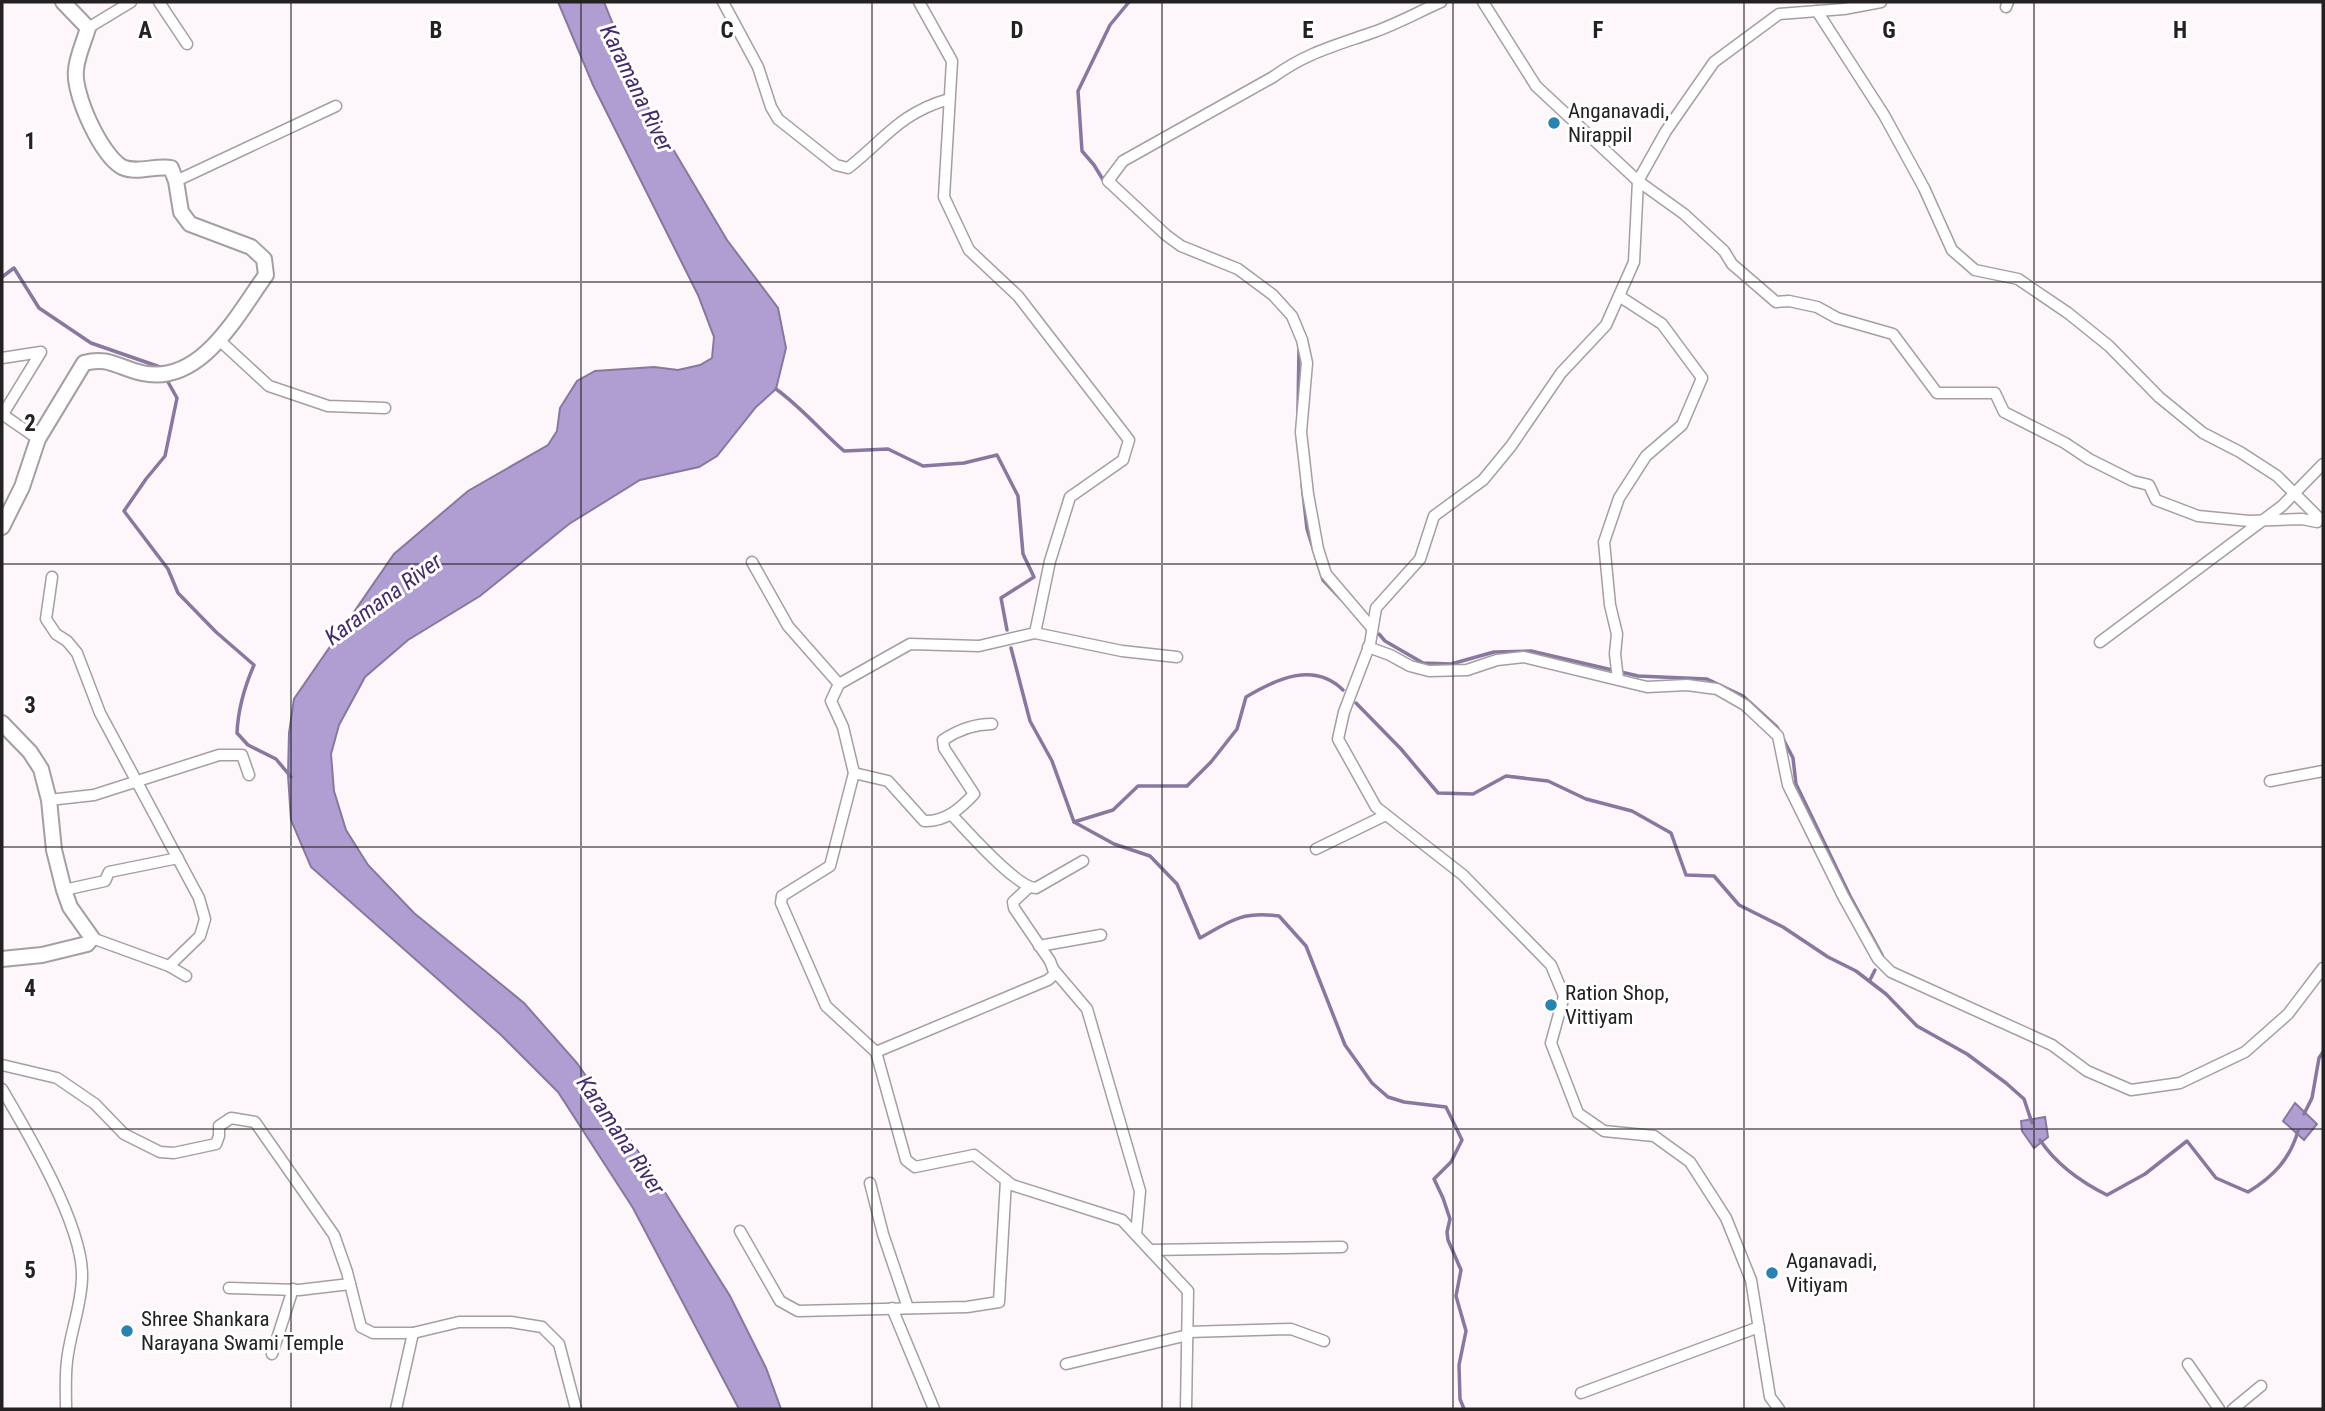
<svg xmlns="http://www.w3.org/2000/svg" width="2325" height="1411" font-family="'Roboto Condensed',sans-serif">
<rect width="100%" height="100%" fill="#fdf6fa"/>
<g fill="#b09ed3" stroke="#86789e" stroke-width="2">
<polygon points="558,2 604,2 642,97 727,240 778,308 786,348 776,389 756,407 717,456 699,467 640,480 569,524 480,596 408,640 365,677 339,725 331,754 334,791 346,830 368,865 414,913 524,1003 577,1063 651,1170 730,1296 766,1368 781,1409 739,1409 633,1208 558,1092 501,1035 311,867 291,820 288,775 289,733 294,699 394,554 468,491 548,445 557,431 560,408 577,381 595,371 654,367 678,370 700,365 712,358 714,337 698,295 593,85"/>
<polygon points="2295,1103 2317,1124 2304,1140 2283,1121"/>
<polygon points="2045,1117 2048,1137 2034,1148 2022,1131 2021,1121"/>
</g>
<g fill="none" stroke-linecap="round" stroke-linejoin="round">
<g stroke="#86789e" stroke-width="3.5">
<polyline points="1105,183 1094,165 1082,151 1078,91 1110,25 1129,2"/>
<polyline points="2,277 14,268 39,308 91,343 160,367"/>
<path d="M168 382 177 398 165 456 146 479 124 511 168 569 178 593 216 632 254 665C244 688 238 709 237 733L248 745 276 759 291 777"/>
<path d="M776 389C801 407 821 431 844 451L888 449 923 466 964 463 997 455 1018 496 1023 554 1034 577 1001 598 1007 630"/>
<polyline points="1298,414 1299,345"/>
<polyline points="1302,484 1307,529 1323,580 1341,599"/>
<polyline points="1379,634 1385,641 1423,663 1451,664 1494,652 1531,651 1638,676 1707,679 1743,696 1777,727 1793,758 1796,784 1850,896 1882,955"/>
<path d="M1011 648 1030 721 1052 761 1074 822 1113 810 1138 786H1187L1211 762 1237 729 1246 697C1276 679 1314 661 1343 690"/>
<polyline points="1356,703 1401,749 1438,793 1473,794 1506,776 1548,781 1586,799 1632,811 1671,833 1686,875 1714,876 1739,905 1783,927 1828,957 1856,971 1886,994 1917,1026 1967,1054 2006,1083 2024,1099 2032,1123"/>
<path d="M1074 822 1114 844 1150 856 1177 884 1200 938C1230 921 1242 911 1279 916L1306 946 1345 1045 1372 1083 1388 1097 1404 1102 1446 1107 1462 1140 1451 1162 1434 1179 1443 1198 1450 1219 1447 1232 1448 1240 1461 1270 1456 1296 1466 1331 1459 1365 1460 1399 1464 1409"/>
<polyline points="1870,980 1875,970"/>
<polyline points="2304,1114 2312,1098 2319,1058 2323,1052"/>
<path d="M2040 1140C2056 1164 2081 1182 2107 1195L2145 1174 2187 1141 2216 1178 2248 1192C2273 1177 2290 1159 2298 1131"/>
</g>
<defs>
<g id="street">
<polyline points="159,2 187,44"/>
<path d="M723 2 758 67 771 107 778 119 836 165 848 168C885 139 900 113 949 99"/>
<polyline points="919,2 952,61 944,197 969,250 1018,296 1129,440 1123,460 1070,497 1050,561 1035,633 979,646 910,644 839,684 831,701 843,727 854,773 830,866 782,896 781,903 826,1006 876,1052 906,1160 915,1167 974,1155 1012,1185 1122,1220 1188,1291 1186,1409"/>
<polyline points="1483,2 1536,86 1638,181 1684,214 1724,251 1732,264 1776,302 1789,301 1817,307 1837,318 1893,334 1937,393 1995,393 2004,412 2065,443 2089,459 2133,481 2149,485 2156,500 2198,516 2249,521 2302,519 2317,522 2313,517"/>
<polyline points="2006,7 2008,2"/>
<polyline points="1817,11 1884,115 1924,188 1952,250 1975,270 2018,279 2068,313 2109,346 2159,397 2203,433 2240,452 2277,476 2320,519"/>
<polyline points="88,28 131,2"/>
<polyline points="176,181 336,106"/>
<polyline points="218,339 269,386 328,406 385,408"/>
<polyline points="2,358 41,352 3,414"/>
<polyline points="2,414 38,439"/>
<polyline points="752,562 788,626 839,684"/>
<polyline points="52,577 46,619 56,634 67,641 77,653 100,713 199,898 205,919 200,936 169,966"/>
<path d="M1372 628 1326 574 1318 549 1308 494 1301 432 1307 363 1302 340 1292 316 1273 295 1238 269 1181 246 1166 235 1108 181 1123 161 1273 77C1306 53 1334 46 1371 33 1395 25 1418 12 1441 2"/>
<polyline points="1035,633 1122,651 1177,657"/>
<polyline points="2100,642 2282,506 2323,464"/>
<polyline points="1368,647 1390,655 1410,666 1429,671 1467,670 1497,660 1524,657 1647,687 1687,685 1717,689 1745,705 1778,736 1788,785 1843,896 1878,959 1891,972 2052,1045 2087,1071 2131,1090 2180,1083 2245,1052 2288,1014 2323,968"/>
<polyline points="1618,679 1615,654 1617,634 1610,605 1604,542 1619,498 1646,456 1682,425 1702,378 1662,324 1619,296"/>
<path d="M854 773 888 781 924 821C945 822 960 809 974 794L944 748 943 740C958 730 973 724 992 724"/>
<polyline points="2270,781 2323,771"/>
<polyline points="49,800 94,795 219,755 242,755 249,775"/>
<path d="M951 814C966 830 1017 888 1036 888L1083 861"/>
<polyline points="1316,849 1386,815"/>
<polyline points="64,890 105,881 109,872 178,858"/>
<polyline points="92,938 169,966 186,976"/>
<polyline points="1039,946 1101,935"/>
<polyline points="1053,969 1087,1009 1140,1191 1136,1235"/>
<polyline points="876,1052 1048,980 1055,974 1050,961 1014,908 1013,902 1028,888"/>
<polyline points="2,1065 57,1078 95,1104 124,1134 160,1152 174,1153 216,1144 219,1136 219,1126 231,1118 255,1122 334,1235 347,1272 361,1327 373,1333 413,1333 396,1409"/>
<path d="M2 1089C28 1133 83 1226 82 1276 82 1305 70 1332 67 1361 65 1377 66 1393 66 1409"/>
<polyline points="870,1183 883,1234 908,1308"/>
<polyline points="740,1231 780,1301 798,1311 967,1307 999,1302 1006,1180"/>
<polyline points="1150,1250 1342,1247"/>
<polyline points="229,1288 299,1290 350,1284"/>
<polyline points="892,1308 934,1409"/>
<polyline points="1188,1332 1291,1329 1324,1341"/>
<polyline points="413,1333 459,1322 511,1322 542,1327 559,1344 576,1409"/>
<polyline points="272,1354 293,1289"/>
<polyline points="1066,1364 1188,1335"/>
<polyline points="2188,1364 2219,1409"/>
<polyline points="1581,1393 1759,1327"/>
<polyline points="1779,1409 1770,1397 1751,1280 1726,1218 1690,1162 1654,1136 1604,1131 1578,1113 1551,1043 1564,996 1551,965 1463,875 1376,807 1338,739 1344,712 1370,644 1376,608 1420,559 1434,516 1483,480 1511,446 1561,373 1606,325 1634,262 1638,181 1666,131 1714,62 1779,14 1844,9 1881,2"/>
<polyline points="2233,1409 2261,1386"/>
</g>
<g id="secondary">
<path d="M2 527 22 487 38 439 84 363C108 356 119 368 142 373 201 386 237 315 266 275L264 259 251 247 190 224 181 212 176 181 171 168C155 165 137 174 122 167 101 155 73 94 76 70 77 56 84 42 88 28L63 2"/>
<polyline points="2,723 30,752 41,769 49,800 54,850 64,890 70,907 92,938 87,944 42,955 2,959"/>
</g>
</defs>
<use href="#street" stroke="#a59ea2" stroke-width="13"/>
<use href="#secondary" stroke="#a59ea2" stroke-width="18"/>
<use href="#street" stroke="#fff" stroke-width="10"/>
<use href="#secondary" stroke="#fff" stroke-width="14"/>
</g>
<path fill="none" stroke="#232122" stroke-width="2" stroke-opacity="0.55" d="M291 2V1409M581 2V1409M872 2V1409M1162 2V1409M1453 2V1409M1744 2V1409M2034 2V1409M2 282H2323M2 564H2323M2 847H2323M2 1129H2323"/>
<g fill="#2982b0" stroke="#fff" stroke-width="2.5">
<circle cx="1554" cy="123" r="7"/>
<circle cx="1551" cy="1005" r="7"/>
<circle cx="1772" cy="1273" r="7"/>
<circle cx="127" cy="1331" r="7"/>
</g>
<g text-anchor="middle" stroke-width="6" stroke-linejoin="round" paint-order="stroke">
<g font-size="21" fill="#232122" stroke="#fff" text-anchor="start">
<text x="1568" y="118">Anganavadi,<tspan x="1568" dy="24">Nirappil</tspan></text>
<text x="1565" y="1000">Ration Shop,<tspan x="1565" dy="24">Vittiyam</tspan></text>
<text x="1786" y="1268">Aganavadi,<tspan x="1786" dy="24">Vitiyam</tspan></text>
<text x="141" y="1326">Shree Shankara<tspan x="141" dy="24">Narayana Swami Temple</tspan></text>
</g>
<g font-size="23" font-style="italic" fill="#462b6b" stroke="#fff">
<text transform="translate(637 88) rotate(64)" y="8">Karamana River</text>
<text transform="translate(383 599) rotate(-36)" y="8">Karamana River</text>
<text transform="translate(621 1135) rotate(56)" y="8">Karamana River</text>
</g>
</g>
<g font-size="23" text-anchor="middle" font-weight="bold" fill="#232122" stroke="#fff" stroke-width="6" stroke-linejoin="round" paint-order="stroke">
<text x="145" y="38">A</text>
<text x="436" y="38">B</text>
<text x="727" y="38">C</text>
<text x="1017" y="38">D</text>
<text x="1308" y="38">E</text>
<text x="1598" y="38">F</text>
<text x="1889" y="38">G</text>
<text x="2180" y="38">H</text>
<text x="30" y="149">1</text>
<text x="30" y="431">2</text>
<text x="30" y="713">3</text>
<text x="30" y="996">4</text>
<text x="30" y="1278">5</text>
</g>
<rect width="2325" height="1411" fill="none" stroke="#232122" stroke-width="7"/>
</svg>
